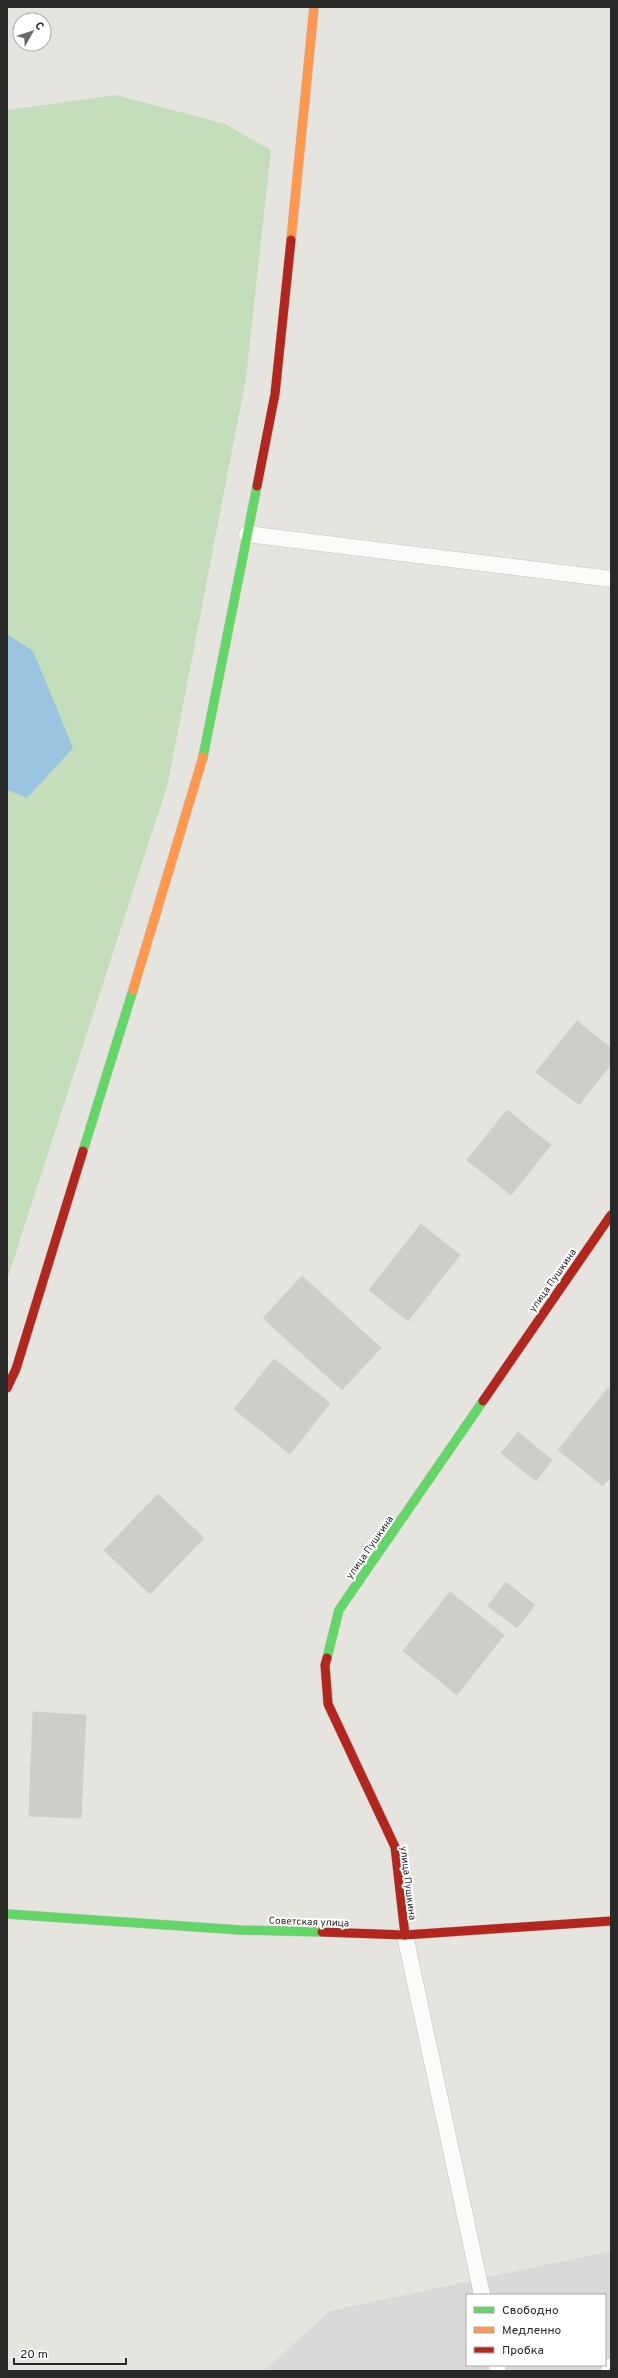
<svg xmlns="http://www.w3.org/2000/svg" width="618" height="2378" font-family="Overpass,sans-serif">
<rect width="100%" height="100%" fill="#e6e4de"/>
<path fill="#dbd8d9" fill-rule="evenodd" d="M611 2251V2371H264L330 2311ZM467 2295H605V2365H467Z"/>
<polygon fill="#c4debb" points="116,95 225,124 271,150 246,378 168,783 7,1280 7,790 27,798 33,651 7,634 7,110"/>
<polygon fill="#9ac4df" points="7,634 33,651 73,748 27,798 7,790"/>
<g fill="#cfcdc9" stroke="#d1cfca">
<polygon points="577,1021 611,1048 611,1064 579,1105 536,1072"/>
<polygon points="507,1110 551,1145 511,1195 467,1160"/>
<polygon points="421,1224 460,1255 408,1321 369,1290"/>
<polygon points="302,1276 381,1348 342,1390 263,1318"/>
<polygon points="274,1359 330,1403 290,1454 234,1409"/>
<polygon points="608,1388 611,1391 611,1476 603,1486 558,1450"/>
<polygon points="518,1432 552,1460 536,1481 501,1453"/>
<polygon points="158,1494 204,1538 150,1594 104,1550"/>
<polygon points="506,1582 535,1605 517,1628 488,1606"/>
<polygon points="450,1592 504,1635 457,1695 403,1651"/>
<polygon points="33,1712 86,1715 81,1818 29,1816"/>
</g>
<g fill="none" stroke-linecap="round" stroke-linejoin="round">
<defs>
<g id="lane">
<polyline points="247,534 611,579"/>
<polyline points="405,1935 482,2295"/>
<polyline points="497,2365 498,2371"/>
<polyline points="609,2371 611,2366"/>
</g>
<g id="fast">
<polyline points="203,757 257,486"/>
<polyline points="83,1151 133,990"/>
<polyline points="327,1658 339,1610 483,1401"/>
<polyline points="7,1914 240,1930 322,1932"/>
</g>
<g id="slow">
<polyline points="291,240 314,7"/>
<polyline points="133,990 203,757"/>
</g>
<g id="jam">
<polyline points="257,486 275,394 291,240"/>
<polyline points="7,1388 16,1369 83,1151"/>
<polyline points="483,1401 611,1215"/>
<polyline points="327,1658 325,1665 328,1704 395,1847 405,1935"/>
<polyline points="322,1932 405,1935 611,1921"/>
</g>
</defs>
<use href="#lane" stroke="#c4c3c3" stroke-width="17"/>
<use href="#fast" stroke="#c4c3c3" stroke-width="10"/>
<use href="#slow" stroke="#c4c3c3" stroke-width="10"/>
<use href="#jam" stroke="#c4c3c3" stroke-width="10"/>
<use href="#lane" stroke="#fbfbfa" stroke-width="16"/>
<use href="#fast" stroke="#63d668" stroke-width="9"/>
<use href="#slow" stroke="#ff974d" stroke-width="9"/>
<use href="#jam" stroke="#b3261e" stroke-width="9"/>
</g>
<g text-anchor="middle" stroke-width="4" stroke-linejoin="round" paint-order="stroke">
<g font-size="10" fill="#282828" stroke="#fff">
<text transform="translate(552 1280) rotate(-55)" y="4">улица Пушкина</text>
<text transform="translate(369 1547) rotate(-55)" y="4">улица Пушкина</text>
<text transform="translate(409 1883) rotate(83)" y="4">улица Пушкина</text>
<text transform="translate(309 1921) rotate(2)" y="4">Советская улица</text>
</g>
</g>
<rect width="618" height="2378" fill="none" stroke="#282828" stroke-width="16"/>
<rect x="466" y="2294" width="140" height="72" fill="#ffffff" stroke="#a9a9a9"/>
<rect x="474" y="2307" width="20" height="6" fill="#63d668" stroke="#a9a9a9"/>
<text x="502" y="2314" font-size="12" fill="#282828">Свободно</text>
<rect x="474" y="2327" width="20" height="6" fill="#ff974d" stroke="#a9a9a9"/>
<text x="502" y="2334" font-size="12" fill="#282828">Медленно</text>
<rect x="474" y="2347" width="20" height="6" fill="#b3261e" stroke="#a9a9a9"/>
<text x="502" y="2354" font-size="12" fill="#282828">Пробка</text>
<g transform="translate(32 32) rotate(51)"><circle r="19" fill="#ffffff" stroke="#a9a9a9"/>
<path d="M0-3L7 15L0 10L-7 15Z" fill="#6a6a68"/>
<text y="-6" font-size="11" font-weight="bold" text-anchor="middle" fill="#282828">С</text>
</g>
<path d="M14 2358v6h112v-6" fill="none" stroke="#282828" stroke-width="2"/>
<text x="20" y="2358" font-size="12" fill="#282828" stroke="#ffffff" stroke-width="3" paint-order="stroke">20 m</text>
</svg>
